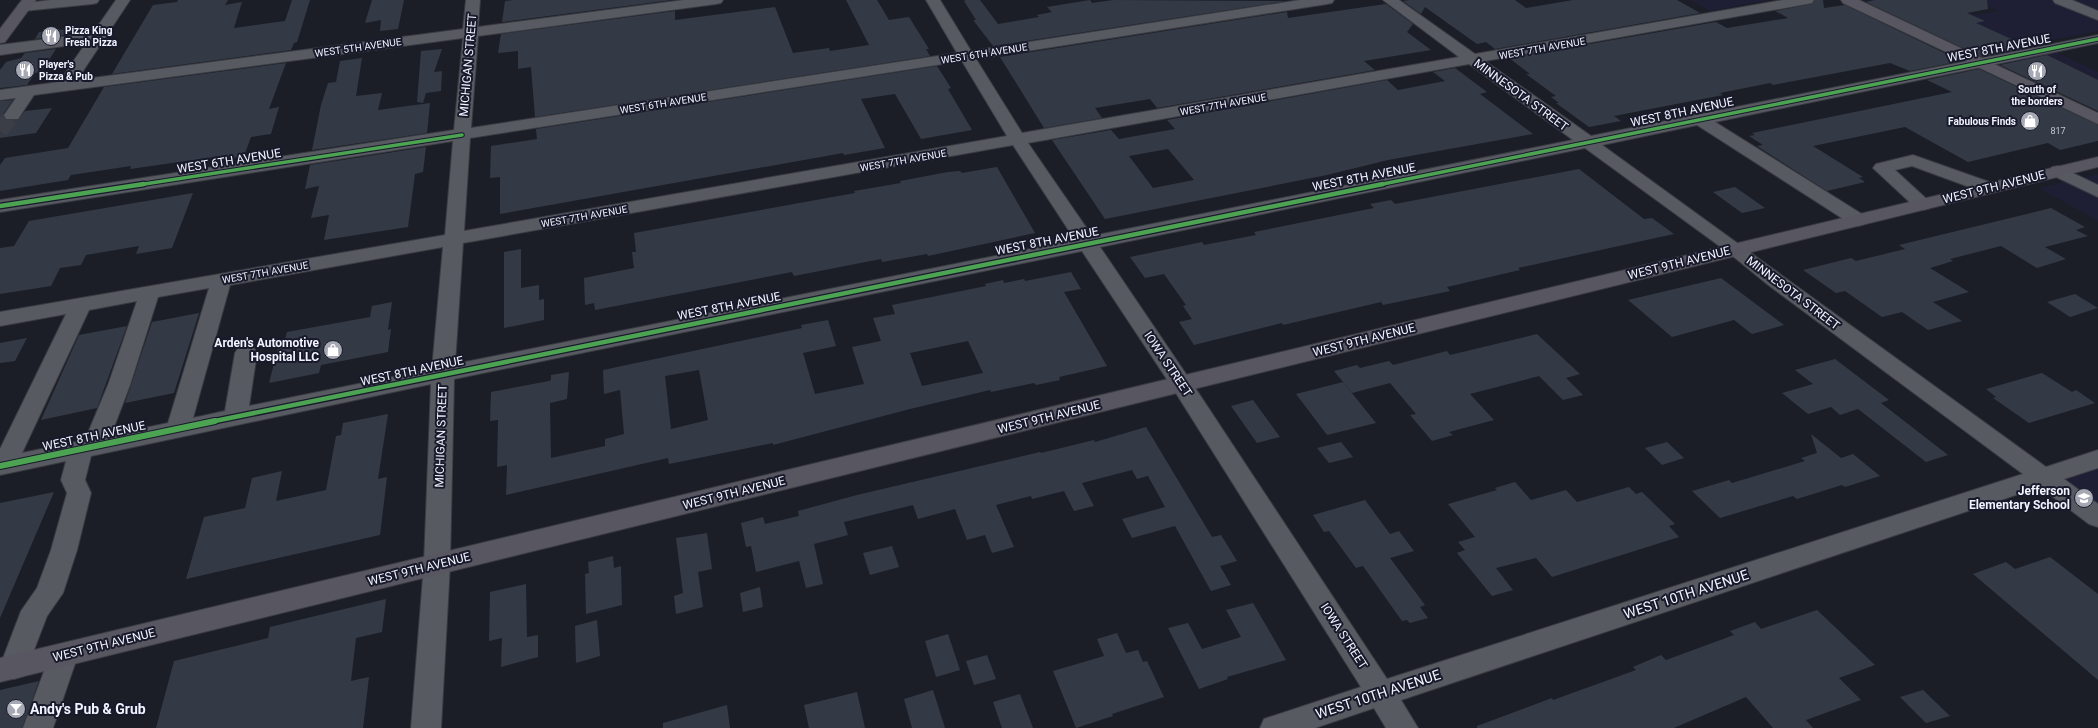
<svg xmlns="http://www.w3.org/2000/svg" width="2098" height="728" font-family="Roboto,sans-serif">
<rect width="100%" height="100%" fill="#1c1e27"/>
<g fill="#1e1f34">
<polygon points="1690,0 1768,0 1710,11"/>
<polygon points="1867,0 1940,0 1974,15 1999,11 1975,0 2098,0 2098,31 2036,43 2098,72 2098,110"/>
<polygon points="2098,174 2098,221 2039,188"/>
<polygon points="2098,459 2098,518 2043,477"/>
</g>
<g fill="#333a45" fill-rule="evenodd">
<polygon points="178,0 228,0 225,5 242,2 234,28 285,21 292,0 310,0 297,42 294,43 291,50 112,74 153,5 177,2"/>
<polygon points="372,0 404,0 398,29 380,31 381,20 365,23"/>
<polygon points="513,0 672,0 502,22 505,1"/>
<polygon points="846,0 877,0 889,20 909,17 929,49 926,49 930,56 535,117 531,67 518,69 518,51 498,53 501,34 675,11 675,20 775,7 793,53 829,48 830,51 869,45"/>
<polygon points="966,0 980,0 998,24 1039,17 1037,15 1052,12 1047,7 1090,0 1092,3 1113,0 1287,1 993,46 973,20 976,20 964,1"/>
<polygon points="1409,0 1515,0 1526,8 1573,0 1677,0 1700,13 1495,49 1486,42 1477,44 1425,7 1421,14 1403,1"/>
<polygon points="1815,0 1823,0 1824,8 1845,5 1961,61 1910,71 1890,63 1773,85 1770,83 1720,93 1723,95 1614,116 1621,121 1589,127 1556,103 1559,103 1551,97 1556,96 1526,74 1530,74 1509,58 1716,22 1727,28 1788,18 1775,11 1812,4"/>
<polygon points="1875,0 1987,0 1988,9 1967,13 1985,21 1976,23 2029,47 1982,57 1866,2"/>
<polygon points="1386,4 1413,24 1407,32 1431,50 1364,61 1375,70 1157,108 1150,99 1095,108 1102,118 1044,128 1000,57 1287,12 1288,18"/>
<polygon points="69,29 65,35 35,39 39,32"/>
<polygon points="56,49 41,72 35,73 27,85 0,88 0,70 6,62 21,58 25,53"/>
<polygon points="442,49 434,72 442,71 441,91 426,93 423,103 417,102 421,51"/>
<polygon points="2047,55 2098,80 2098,111 2000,65"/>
<polygon points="362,58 356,96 382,93 378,110 430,103 427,133 312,150 321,105 328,83 336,82 340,61"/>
<polygon points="286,63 269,109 279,107 271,134 251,137 244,156 221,160 221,156 130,169 131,166 71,175 68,180 0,191 0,165 5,158 68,148 104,87"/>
<polygon points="937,66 951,88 948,89 972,130 921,139 895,94 861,99 885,148 844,155 843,153 500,214 500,177 490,178 491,146 537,139 536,129"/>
<path d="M1455 68 1487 92 1480 94 1533 134 1388 160 1327 175 1105 219 1052 140 1111 130 1119 139 1175 129 1167 120 1387 80 1398 90 1445 81 1433 72ZM1168 149 1194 180 1153 188 1129 156Z"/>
<polygon points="1979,69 2098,125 2098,141 2060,150 2048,143 1968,162 1905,127 1813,146 1863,177 1859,178 1865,182 1827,191 1757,146 1763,145 1749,136 1755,135 1752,133 1952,92 1927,80"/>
<polygon points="13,100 3,114 6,120 18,120 25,111 52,108 36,133 0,138 0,101"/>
<polygon points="426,147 423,172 415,174 408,227 324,240 329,215 311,218 319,186 305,189 310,165"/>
<polygon points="997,167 1035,233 928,256 927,254 882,262 881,259 794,276 792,272 595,310 594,303 585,305 584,278 634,268 632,252 636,252 634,233 855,193 854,191 901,183 900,181 948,172 960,171 962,173"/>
<polygon points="1579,169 1644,219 1652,218 1674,234 1518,268 1520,270 1447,287 1450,291 1383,305 1381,302 1283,325 1282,323 1194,345 1179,322 1192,319 1183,306 1186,305 1164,274 1145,278 1130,257 1202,242 1204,245 1256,235 1254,232 1374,208 1370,204 1391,200 1395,204"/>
<polygon points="1735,187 1765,208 1742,213 1713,192"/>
<polygon points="193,193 172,248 136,254 139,246 86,255 81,265 60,268 51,286 0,294 0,248 14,246 29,221"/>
<polygon points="2051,208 2085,227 2076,230 2088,236 2045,247 2066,259 2037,268 2001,246 1950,259 1953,261 1930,268 1969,292 1933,302 1962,321 1928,330 1902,312 1882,317 1845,291 1836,293 1803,270 1851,258 1856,261 1905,249 1899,245"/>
<polygon points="521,249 521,288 539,285 539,300 544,299 544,320 504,328 504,252"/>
<path d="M1071 272 1081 289 1064 292 1107 366 1059 377 1060 380 1036 385 1034 383 991 392 990 390 910 409 773 445V443L669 464 668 458 506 495 507 465 497 467 498 420 490 421 491 392 549 381 551 380V375L569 372 567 399 550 403 551 458 605 446V439L624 434 620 390 604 394 603 370 802 328 801 325 828 320 836 346 803 353 815 394 864 384 852 347 881 341 873 318 895 314 892 305 986 286 985 284 1003 280 1004 283 1024 279 1025 281ZM968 341 983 373 922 386 910 353ZM699 370 708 420 671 429 665 376Z"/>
<polygon points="1721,278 1784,325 1752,334 1734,320 1672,337 1628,300"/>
<polygon points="2075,294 2098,308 2070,317 2047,302"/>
<polygon points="392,302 388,330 391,329 388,352 321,365 319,373 269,383 278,348 283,347 287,332 370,317 372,306"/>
<polygon points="199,313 174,393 125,403 152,322"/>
<polygon points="127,326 97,408 41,420 79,335"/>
<polygon points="1537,334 1580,374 1566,378 1583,395 1563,400 1539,376 1470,394 1494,420 1449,432 1453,435 1432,441 1410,415 1416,414 1390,383 1352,393 1334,371 1357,365 1360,368 1389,361 1393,365 1447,351 1450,355"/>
<polygon points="27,338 15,361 0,363 0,343"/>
<polygon points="1835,359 1889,400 1881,403 1948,455 1926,462 1858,409 1840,415 1831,407 1808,414 1782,393 1813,384 1795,370"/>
<polygon points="2042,373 2072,392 2076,390 2095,403 2029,423 1993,398 1996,397 1986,389"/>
<polygon points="1343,382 1376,423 1327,435 1296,394"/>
<polygon points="1253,400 1280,437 1257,443 1231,406"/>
<polygon points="388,414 378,479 387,477 380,535 186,579 204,517 245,508 252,478 282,471 276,501 326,490 336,436 341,435 343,423"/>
<polygon points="1146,427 1212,537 1221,535 1237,561 1220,566 1231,585 1211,591 1175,526 1132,538 1122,519 1165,507 1148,476 1137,479 1132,470 1082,483 1094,506 1074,511 1064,491 1032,499 1031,496 996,505 1014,547 992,553 985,535 967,540 955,509 918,519 913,505 844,522 848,535 814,544 823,584 806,588 799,561 756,572 751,546 746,547 741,523 763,517 765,524 799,516 798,511 857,495 1040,452 1041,453 1094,440 1095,442"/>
<polygon points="1811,434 1841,458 1853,454 1880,476 1845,487 1842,485 1797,499 1793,496 1720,518 1692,491 1729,480 1732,483 1805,461 1801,458 1817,453"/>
<polygon points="1341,442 1353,457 1329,463 1317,448"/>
<polygon points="1667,442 1684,458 1662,465 1645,448"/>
<polygon points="1515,482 1531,500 1566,490 1577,502 1629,487 1636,494 1642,492 1675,524 1669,526 1679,537 1552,577 1536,558 1496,568 1513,590 1492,596 1457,553 1465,550 1458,542 1475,537 1448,504 1497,490 1495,488"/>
<polygon points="54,492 0,618 0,503"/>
<polygon points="1365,500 1390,534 1399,531 1414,551 1390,558 1425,605 1420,607 1428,618 1410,623 1407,620 1402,621 1363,566 1356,568 1329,531 1324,532 1313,515"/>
<polygon points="707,533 712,569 698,572 703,607 676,614 674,596 683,593 676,538"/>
<polygon points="892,546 899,567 870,575 863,553"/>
<polygon points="613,556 614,568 621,566 622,605 586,614 585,574 589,573 588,562"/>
<polygon points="2050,557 2098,594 2098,680 1973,574 2006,562 2015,569"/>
<polygon points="526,584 527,637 538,635 538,657 501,667 502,638 489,641 490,592"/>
<polygon points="760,587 763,607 743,612 740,593"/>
<polygon points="386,599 382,632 356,638 351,681 369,677 363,728 156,728 174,661 268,638 270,627"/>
<polygon points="1253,603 1286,660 1227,677 1228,679 1199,689 1168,628 1188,623 1202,649 1241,637 1226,610"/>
<polygon points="1817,610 1875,665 1839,678 1861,700 1806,720 1813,728 1773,728 1746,697 1674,728 1477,728 1477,726 1552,698 1553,700 1636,670 1633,667 1661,655 1666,660 1734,635 1730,631 1755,622 1761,629"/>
<polygon points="597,620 600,656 576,663 575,626"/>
<polygon points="1117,633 1126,653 1138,650 1143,662 1147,661 1164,697 1112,714 1113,716 1076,728 1053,671 1104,656 1097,639"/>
<polygon points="948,634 960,670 936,677 925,641"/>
<polygon points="987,655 996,679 974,685 966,661"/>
<polygon points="39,681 22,728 0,728 0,690"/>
<polygon points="933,690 945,728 912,728 904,699"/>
<polygon points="1923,690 1950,716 1926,723 1900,697"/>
<polygon points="857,692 865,728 809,728 804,705"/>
<polygon points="1020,694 1033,728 1002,728 993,702"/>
<polygon points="727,705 730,728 663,728 663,723"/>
</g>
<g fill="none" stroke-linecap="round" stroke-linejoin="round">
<polyline stroke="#3c3e47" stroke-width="16" stroke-dasharray="16 8" stroke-linecap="butt" points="0,131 12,115"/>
<defs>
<g id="minor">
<polygon points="51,0 99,0 97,3 92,4 24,11 19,10 17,7 19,4"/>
<path d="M116 0H130L77 80 463 29 466 0H480L478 27 684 0H723L721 3 716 4 478 36 471 128 957 53 926 0H940L971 51 1300 0H1334L1332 3 1327 4 976 59 1022 133 1459 57 1383 0H1399L1475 54 1783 0H1814L1812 3 1807 4 1485 61 1591 136 2098 35V43L1715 122 1865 216 1867 220 1865 224 1858 226 1851 224 1697 125 1602 145 2046 467 2098 450V468L2064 479 2098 504V527L2089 524 2040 487 1401 700 1418 728H1386L1374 708 1315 728H1260L1264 719 1361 687 1174 390 1082 251 454 379 450 564 441 728H411L424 564 431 384 91 456 85 480 91 493 77 550 63 593 47 616 24 676 14 679 4 676 0 666 21 611 37 588 51 550 67 493 61 480 66 461 0 475V449L66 314 0 326V312L445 235 453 141 0 212V200L454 130 463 38 34 95 18 119H6L4 115 16 98 0 100V90L59 82 86 43 0 55V45L93 33ZM962 61 1007 136 464 231 470 138ZM1469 64 1573 140 1092 236 1028 143ZM1013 145 1075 240 455 364 463 243ZM1585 148 1729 253 1767 284 2023 474 1387 679 1190 380 1100 247ZM443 247 432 369 249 406 257 353 254 348 246 346 238 348 235 353 225 411 193 418 230 285ZM209 288 168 423 111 435 130 385 158 297ZM137 301 108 385 85 440 22 453 89 310Z"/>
<polygon points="2053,0 2072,0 2098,11 2098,20 2055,3"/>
<polygon points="1913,155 1995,184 1998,188 1995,192 1989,193 1983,192 1912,166 1895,170 1932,204 1930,208 1923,210 1916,208 1873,168 1876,164"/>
<polygon points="2058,166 2098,185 2098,197 2052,175 2049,171 2052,167"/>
<polygon points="64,643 74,647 78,655 53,728 23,728 50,655 54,647"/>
</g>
<g id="major">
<polygon points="22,0 36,0 5,42 0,43 0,29"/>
<polygon points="1841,0 1859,0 2098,113 2098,124 1843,3"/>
<polygon points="2098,157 2098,167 0,682 0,658"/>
</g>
</defs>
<use href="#minor" stroke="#3a3b42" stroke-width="2"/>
<use href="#major" stroke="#3a3b42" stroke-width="2"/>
<use href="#minor" fill="#585a62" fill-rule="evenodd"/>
<use href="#major" fill="#585761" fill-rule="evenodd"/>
<defs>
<g id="cycleway-far2">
<polyline points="138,185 462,135"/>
<polyline points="1378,185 2098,39"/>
</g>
<g id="cycleway-far1">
<polyline points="0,206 144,184"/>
<polyline points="210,422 1383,184"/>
</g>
<polyline id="cycleway" points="0,466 215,421"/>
</defs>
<use href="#cycleway-far2" stroke="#181a2b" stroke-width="5.5"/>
<use href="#cycleway-far1" stroke="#181a2b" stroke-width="7"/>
<use href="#cycleway" stroke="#181a2b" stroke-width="8"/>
<use href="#cycleway-far2" stroke="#4ca352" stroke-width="3.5"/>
<use href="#cycleway-far1" stroke="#4ca352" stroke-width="4.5"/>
<use href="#cycleway" stroke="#4ca352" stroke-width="6"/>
</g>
<defs>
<symbol id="restaurant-disc" viewBox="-11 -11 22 22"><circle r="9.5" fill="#a6a8b3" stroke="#181a2b"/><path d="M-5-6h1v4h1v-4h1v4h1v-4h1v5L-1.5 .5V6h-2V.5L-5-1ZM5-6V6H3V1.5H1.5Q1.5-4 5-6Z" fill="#fff"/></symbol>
<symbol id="shop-disc" viewBox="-11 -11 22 22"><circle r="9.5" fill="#a6a8b3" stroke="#181a2b"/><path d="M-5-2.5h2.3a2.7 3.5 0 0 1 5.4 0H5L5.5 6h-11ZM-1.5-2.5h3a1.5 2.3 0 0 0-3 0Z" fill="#fff"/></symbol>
<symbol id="school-disc" viewBox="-11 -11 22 22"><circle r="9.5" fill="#a6a8b3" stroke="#181a2b"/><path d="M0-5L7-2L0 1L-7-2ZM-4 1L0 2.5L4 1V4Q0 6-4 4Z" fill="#fff"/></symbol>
<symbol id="bar-disc" viewBox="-11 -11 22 22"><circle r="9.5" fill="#a6a8b3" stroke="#181a2b"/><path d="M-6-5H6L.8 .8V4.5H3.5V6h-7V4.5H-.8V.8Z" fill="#fff"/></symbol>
</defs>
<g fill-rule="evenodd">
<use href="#restaurant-disc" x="40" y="25" width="22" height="22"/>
<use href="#restaurant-disc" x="14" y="59" width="22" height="22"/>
<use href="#restaurant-disc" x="2026" y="60" width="22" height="22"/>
<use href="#shop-disc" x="2019" y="110" width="22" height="22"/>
<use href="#shop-disc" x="322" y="339" width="22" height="22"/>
<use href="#school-disc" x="2073" y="487" width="22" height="22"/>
<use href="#bar-disc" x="5" y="698" width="22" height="22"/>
</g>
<g text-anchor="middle" stroke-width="4" stroke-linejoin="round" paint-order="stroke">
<g font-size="9" fill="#c2c5d0">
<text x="2058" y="134">817</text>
</g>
<g font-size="10" font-weight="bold" fill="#f1f3ff" stroke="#181a2b" text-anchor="start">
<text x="65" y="34">Pizza King<tspan x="65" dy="12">Fresh Pizza</tspan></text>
<text x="39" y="68">Player's<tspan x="39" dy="12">Pizza &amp; Pub</tspan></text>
<text x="2037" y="93" text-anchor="middle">South of<tspan x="2037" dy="12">the borders</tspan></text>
<text x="2016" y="125" text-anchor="end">Fabulous Finds</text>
</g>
<g font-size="10" fill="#f1f3ff" stroke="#181a2b">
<text transform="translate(358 47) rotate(-8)" y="4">WEST 5TH AVENUE</text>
<text transform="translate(1542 48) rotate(-10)" y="4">WEST 7TH AVENUE</text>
<text transform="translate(984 53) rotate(-9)" y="4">WEST 6TH AVENUE</text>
<text transform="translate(663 103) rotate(-9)" y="4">WEST 6TH AVENUE</text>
<text transform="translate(1223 104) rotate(-10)" y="4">WEST 7TH AVENUE</text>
<text transform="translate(903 160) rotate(-10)" y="4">WEST 7TH AVENUE</text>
<text transform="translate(584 216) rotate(-10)" y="4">WEST 7TH AVENUE</text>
<text transform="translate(265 272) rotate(-10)" y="4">WEST 7TH AVENUE</text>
</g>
<g font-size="12" fill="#f1f3ff" stroke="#181a2b">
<text transform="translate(1999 48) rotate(-11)" y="4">WEST 8TH AVENUE</text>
<text transform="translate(468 65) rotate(-85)" y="4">MICHIGAN STREET</text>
<text transform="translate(1521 95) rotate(36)" y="4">MINNESOTA STREET</text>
<text transform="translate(1682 112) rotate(-12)" y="4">WEST 8TH AVENUE</text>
<text transform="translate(229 161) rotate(-9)" y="4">WEST 6TH AVENUE</text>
<text transform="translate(1364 177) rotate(-11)" y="4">WEST 8TH AVENUE</text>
<text transform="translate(1994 187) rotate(-14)" y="4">WEST 9TH AVENUE</text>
<text transform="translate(1047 241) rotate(-11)" y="4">WEST 8TH AVENUE</text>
<text transform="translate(1679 263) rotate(-14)" y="4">WEST 9TH AVENUE</text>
<text transform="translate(1793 293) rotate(37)" y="4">MINNESOTA STREET</text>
<text transform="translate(729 306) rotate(-11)" y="4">WEST 8TH AVENUE</text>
<text transform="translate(1364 340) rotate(-14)" y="4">WEST 9TH AVENUE</text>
<text transform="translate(1168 364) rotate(56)" y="4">IOWA STREET</text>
<text transform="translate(412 371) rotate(-12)" y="4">WEST 8TH AVENUE</text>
<text transform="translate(1049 417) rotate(-14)" y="4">WEST 9TH AVENUE</text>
<text transform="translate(94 436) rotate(-12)" y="4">WEST 8TH AVENUE</text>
<text transform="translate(441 436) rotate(-88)" y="4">MICHIGAN STREET</text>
<text transform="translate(734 493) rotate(-14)" y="4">WEST 9TH AVENUE</text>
<text transform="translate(419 569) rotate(-14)" y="4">WEST 9TH AVENUE</text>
<text transform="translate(1344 636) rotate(57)" y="4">IOWA STREET</text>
<text transform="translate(104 645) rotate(-14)" y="4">WEST 9TH AVENUE</text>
</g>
<g font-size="12" font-weight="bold" fill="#f1f3ff" stroke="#181a2b" text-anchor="end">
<text x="319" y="347">Arden's Automotive<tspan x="319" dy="14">Hospital LLC</tspan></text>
<text x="2070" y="495">Jefferson<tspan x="2070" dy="14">Elementary School</tspan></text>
</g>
<g font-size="14" fill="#f1f3ff" stroke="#181a2b">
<text transform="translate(1686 594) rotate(-18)" y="5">WEST 10TH AVENUE</text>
<text transform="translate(1378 694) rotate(-18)" y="5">WEST 10TH AVENUE</text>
</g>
<g font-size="14" font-weight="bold" fill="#f1f3ff" stroke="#181a2b" text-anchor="start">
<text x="30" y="714">Andy's Pub &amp; Grub</text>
</g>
</g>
</svg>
